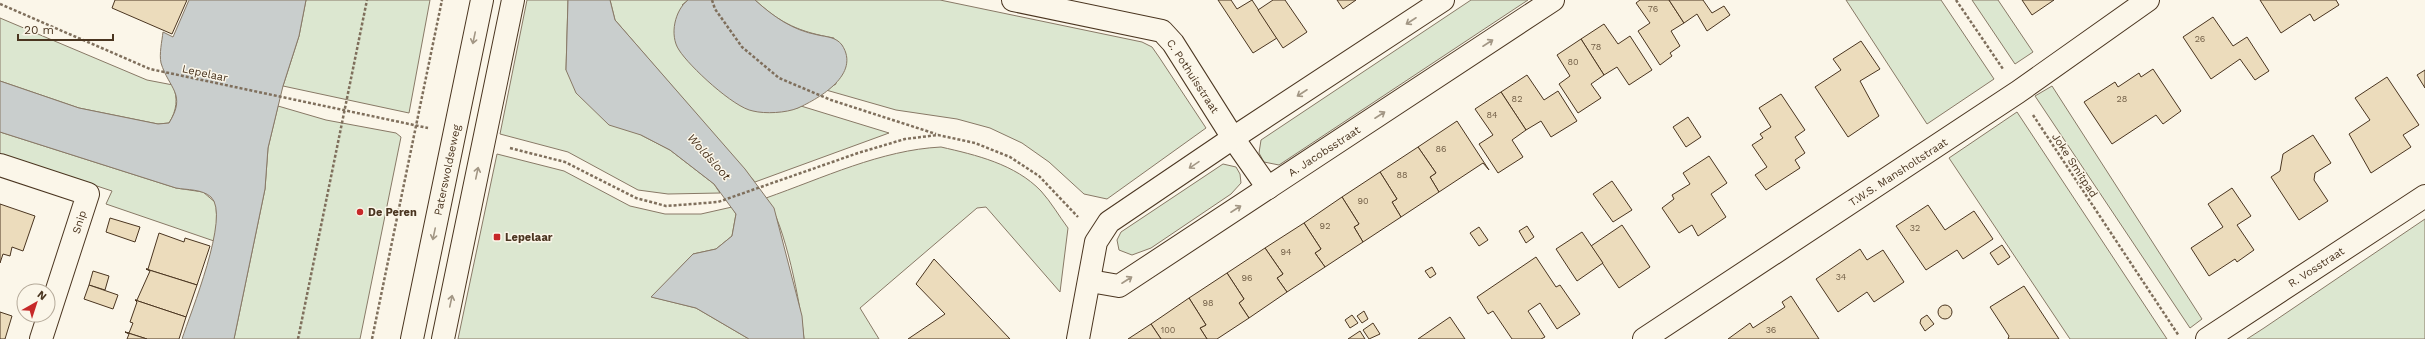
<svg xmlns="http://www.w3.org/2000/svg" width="2425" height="339" font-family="'Work Sans',sans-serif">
<rect width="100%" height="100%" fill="#fbf6e9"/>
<g fill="#dce7d0" stroke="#887966">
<polygon points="306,0 430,0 409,113 283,86 299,36"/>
<polygon points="527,0 568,0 566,70 641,135 670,150 714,184 720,193 668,194 638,190 568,152 500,134"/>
<polygon points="610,0 688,0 682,5 797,108 801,106 889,133 755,182 615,20"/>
<path d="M755 0H940L1142 42 1152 47 1159 57 1206 128 1107 199 1084 194 1049 162 1022 143 990 128 957 119 896 110 826 90 836 84 834 38C800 32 781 24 755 0Z"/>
<polygon points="1471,0 1528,0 1279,165 1264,162 1259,153 1261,140"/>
<polygon points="1846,0 1941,0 1994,79 1927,124"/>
<polygon points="1972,0 1998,0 2033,52 2015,64"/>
<path d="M0 18 147 80 173 85C178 99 177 110 169 123L158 124 79 108 0 81Z"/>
<polygon points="2052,86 2202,319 2190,328 2035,96"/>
<polygon points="278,106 326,120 396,133 401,137 360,339 234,339 265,189 268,148"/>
<polygon points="2017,112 2167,339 2070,339 1949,158"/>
<polygon points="0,132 176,188 203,192 216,203 217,224 214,241 106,204 112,191 0,154"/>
<path d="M941 147C976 155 1015 164 1041 191 1051 202 1059 216 1068 228L1060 292 986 207 977 208 860 308 879 339H804C801 306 785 223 766 198 823 178 881 150 941 147Z"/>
<polygon points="497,154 564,171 630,206 665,214 701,214 732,207 736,214 732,236 716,249 693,254 652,297 696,308 749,339 458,339"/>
<polygon points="1223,164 1236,167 1240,174 1241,183 1231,194 1151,248 1132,255 1119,250 1117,240 1121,232"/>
<polygon points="2425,219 2425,339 2247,339 2264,328"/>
</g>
<g fill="#c9cecd" stroke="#887966">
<path d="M189 0H306L299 36 283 86 268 148 265 189 234 339H182C190 314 231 215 211 197 202 189 187 190 176 188L0 132V81L79 108 158 124 169 123C187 94 169 89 161 63 159 54 162 41 163 32L173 37Z"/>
<polygon points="568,0 610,0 615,20 745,169 774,208 802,316 804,339 749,339 696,308 651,297 693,254 716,249 732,236 736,214 714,184 670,150 641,135 609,125 576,93 566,70"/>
<path d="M688 0H755C774 17 792 30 818 35 827 37 836 37 842 45 861 74 820 98 798 108 786 113 765 114 753 111 734 108 689 66 679 50 669 35 675 10 688 0Z"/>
</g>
<g fill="#ecdcbc" stroke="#4a3520">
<polygon points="115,0 187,0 172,34 112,8"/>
<polygon points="1218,0 1231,0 1237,9 1252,0 1277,38 1253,53"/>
<polygon points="1273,0 1285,0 1307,32 1283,48 1258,10"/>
<polygon points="1337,0 1356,0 1343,9"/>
<polygon points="1640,0 1669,0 1684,23 1671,31 1680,46 1670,53 1672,56 1660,65 1638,31 1650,23 1636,3"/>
<polygon points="1669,0 1703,0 1712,13 1724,6 1730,15 1707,31 1697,14 1684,23"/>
<polygon points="2022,0 2054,0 2032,15"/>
<polygon points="2260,0 2336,0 2339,5 2314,21 2310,14 2281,33"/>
<polygon points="2213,17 2233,46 2247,37 2269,71 2255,80 2240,59 2211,79 2183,37"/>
<polygon points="1604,24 1618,44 1630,36 1652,70 1629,85 1617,67 1604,75 1581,39"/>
<polygon points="1581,39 1604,75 1591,84 1601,98 1578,113 1559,84 1570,76 1557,55"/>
<polygon points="1861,41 1880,69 1860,81 1879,116 1848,137 1815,87 1841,70 1833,59"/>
<polygon points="2153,69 2181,111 2163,124 2156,115 2112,144 2084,102 2115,82 2118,87 2139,73 2141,77"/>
<polygon points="2425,70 2425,88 2417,75"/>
<polygon points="1527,75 1544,100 1558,91 1577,121 1551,137 1541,121 1526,130 1501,92"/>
<polygon points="2387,77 2419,125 2403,135 2411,147 2371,173 2349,134 2370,120 2355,98"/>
<polygon points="1501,92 1526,130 1512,140 1523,157 1498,173 1479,144 1493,135 1475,109"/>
<polygon points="1781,94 1805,130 1795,137 1805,153 1795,160 1800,168 1766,190 1755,175 1767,167 1752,145 1763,138 1760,134 1771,127 1759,108"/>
<polygon points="1688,117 1701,137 1686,147 1673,127"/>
<polygon points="1457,121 1489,170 1483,163 1439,192 1430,177 1436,173 1418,147"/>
<polygon points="2313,135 2331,163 2315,173 2314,180 2328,201 2299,220 2271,177 2280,171 2283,154"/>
<polygon points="1418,147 1436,173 1430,177 1439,192 1401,217 1392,202 1397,199 1380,172"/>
<polygon points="1709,156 1727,183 1711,194 1726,217 1698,236 1692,225 1679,233 1662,208 1674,199 1672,195 1690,184 1683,173"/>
<polygon points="1380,172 1397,199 1392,202 1401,217 1363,242 1354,227 1359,224 1342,197"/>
<polygon points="1612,181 1632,210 1613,222 1593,194"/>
<polygon points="2232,188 2251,216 2237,225 2254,250 2237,262 2235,259 2209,276 2191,248 2223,227 2208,204"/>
<polygon points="1342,197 1359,224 1354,227 1363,242 1325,267 1315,253 1321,249 1304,223"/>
<polygon points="0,204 35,216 23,251 12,247 10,256 3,254 0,263"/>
<polygon points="1928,205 1945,230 1974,211 1993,239 1963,259 1957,250 1926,270 1896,226"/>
<polygon points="110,218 140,227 135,242 106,232"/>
<polygon points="1304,223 1321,249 1315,253 1325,267 1287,292 1277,278 1283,274 1265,248"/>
<polygon points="1622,225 1650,267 1619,288 1591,246"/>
<polygon points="1527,226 1534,237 1526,243 1519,231"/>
<polygon points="1479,227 1488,240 1479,246 1470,233"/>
<polygon points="1582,232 1603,263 1577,281 1556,249"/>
<polygon points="159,233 184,242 185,238 210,246 197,285 146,269 148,269"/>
<polygon points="2002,245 2010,257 1998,265 1990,253"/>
<polygon points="1265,248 1283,274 1277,278 1287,292 1249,318 1239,303 1244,299 1227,273"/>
<polygon points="1860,249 1867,260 1883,250 1904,282 1874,302 1867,292 1838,312 1816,279"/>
<polygon points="1536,257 1556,287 1560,285 1580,314 1557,329 1540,303 1528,311 1545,337 1541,339 1512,339 1493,311 1488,314 1477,297"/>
<polygon points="934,259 1010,339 908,339 945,314 916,284"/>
<polygon points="1432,267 1436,274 1430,278 1425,271"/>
<polygon points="146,269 197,285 186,317 135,300 137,300 150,271"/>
<polygon points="93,271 109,276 105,290 89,285"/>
<polygon points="1227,273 1244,299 1239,303 1249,318 1217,339 1207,339 1200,328 1206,325 1189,298"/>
<polygon points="89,285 118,295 113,309 84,299"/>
<polygon points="2024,286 2059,339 2008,339 2009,336 1990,307"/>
<polygon points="1791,296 1819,339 1728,339 1750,323 1753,328 1785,307 1782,302"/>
<polygon points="1189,298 1206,325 1200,328 1207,339 1161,339 1151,324"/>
<polygon points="135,300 186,317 179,339 147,339 125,332 129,333 133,323 130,322 137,302"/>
<circle cx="1945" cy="312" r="7"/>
<polygon points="1364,311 1368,319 1362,323 1357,316"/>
<polygon points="0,312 12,316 5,339 0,339"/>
<polygon points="1352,315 1358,323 1350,328 1345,320"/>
<polygon points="1927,315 1934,324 1925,331 1920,323 1921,319"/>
<polygon points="1450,317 1465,339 1418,339"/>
<polygon points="1373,323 1380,334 1369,339 1363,330"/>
<polygon points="1151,324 1161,339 1128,339"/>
<polygon points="1360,331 1365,339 1348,339"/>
<polygon points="125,332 147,339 127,339 129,334"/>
</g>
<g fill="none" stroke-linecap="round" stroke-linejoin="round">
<defs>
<g id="minor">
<polyline points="1013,0 1162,31 1173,43 1233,138 1268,188"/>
<polyline points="0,165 88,194 41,339"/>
<polyline points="1090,281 1119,286 1553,0"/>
<polyline points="1078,339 1096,242 1109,222 1233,138 1443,0"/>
<polyline points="1644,339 2018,92 2148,0"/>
<polyline points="2207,339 2425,196"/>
</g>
<g id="secondary">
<polyline points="412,339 482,0"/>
<polyline points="443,339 513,0"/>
</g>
</defs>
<use href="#minor" stroke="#4a3520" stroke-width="24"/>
<use href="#secondary" stroke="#4a3520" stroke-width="24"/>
<g stroke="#7f6f5c" stroke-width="2.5" stroke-dasharray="3 2" stroke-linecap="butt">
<polyline points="712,0 715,9 742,47 779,78 831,100 936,134"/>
<polyline points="1956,0 2003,69"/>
<polyline points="0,4 150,69 428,128"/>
<polyline points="2033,115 2179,336"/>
<polyline points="510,148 565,162 636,198 666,206 718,202 858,153 905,139 938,135 975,143 1010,157 1039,176 1078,217"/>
<polyline points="298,339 367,0"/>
<polyline points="372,339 442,0"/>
</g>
<use href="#minor" stroke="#fbf6e9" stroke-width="22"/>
<use href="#secondary" stroke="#fbf6e9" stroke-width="22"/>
</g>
<defs><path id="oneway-shaft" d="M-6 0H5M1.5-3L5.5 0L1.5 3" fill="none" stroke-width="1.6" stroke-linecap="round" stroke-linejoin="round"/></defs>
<g stroke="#a29684">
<use href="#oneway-shaft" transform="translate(1411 21) rotate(147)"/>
<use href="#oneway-shaft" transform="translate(474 38) rotate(102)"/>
<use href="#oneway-shaft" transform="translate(1488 43) rotate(-33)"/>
<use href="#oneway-shaft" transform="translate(1302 93) rotate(147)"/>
<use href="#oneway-shaft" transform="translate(1380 115) rotate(-33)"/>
<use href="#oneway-shaft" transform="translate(1194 165) rotate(146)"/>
<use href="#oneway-shaft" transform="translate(477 173) rotate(-78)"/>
<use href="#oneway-shaft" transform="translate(1236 209) rotate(-33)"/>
<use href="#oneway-shaft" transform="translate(434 234) rotate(102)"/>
<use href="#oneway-shaft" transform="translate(1127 280) rotate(-33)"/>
<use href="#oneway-shaft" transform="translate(451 301) rotate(-78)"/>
</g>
<g fill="#c62828" stroke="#fbf6e9" stroke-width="1.5">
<circle cx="360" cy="212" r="4"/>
<rect x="493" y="233" width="8" height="8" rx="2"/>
</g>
<g text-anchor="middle" stroke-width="3" stroke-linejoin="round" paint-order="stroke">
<g font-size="9" fill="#725f47">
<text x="1653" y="12">76</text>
<text x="2200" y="42">26</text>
<text x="1596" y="50">78</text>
<text x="1573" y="65">80</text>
<text x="1517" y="102">82</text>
<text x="2122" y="102">28</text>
<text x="1492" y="118">84</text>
<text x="1441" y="152">86</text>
<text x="1402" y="178">88</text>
<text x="1363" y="204">90</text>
<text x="1325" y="229">92</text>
<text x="1915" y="231">32</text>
<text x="1286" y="255">94</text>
<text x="1841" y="280">34</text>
<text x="1247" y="281">96</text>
<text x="1208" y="306">98</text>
<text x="1168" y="333">100</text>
<text x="1771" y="333">36</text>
</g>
<g font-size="11" fill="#4a3520" stroke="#fbf6e9">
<text transform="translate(205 73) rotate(12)" y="4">Lepelaar</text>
<text transform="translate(1193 76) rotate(57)" y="4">C. Pothuisstraat</text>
<text transform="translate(1324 151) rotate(-33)" y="4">A. Jacobsstraat</text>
<text transform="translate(2075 165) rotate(57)" y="4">Joke Smitpad</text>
<text transform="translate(447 170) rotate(-78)" y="4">Paterswoldseweg</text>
<text transform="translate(1898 172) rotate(-33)" y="4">T.W.S. Mansholtstraat</text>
<text transform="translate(79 222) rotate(-72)" y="4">Snip</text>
<text transform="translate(2316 267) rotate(-33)" y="4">R. Vosstraat</text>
</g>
<g font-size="11" font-weight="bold" fill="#4a3520" stroke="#fbf6e9" text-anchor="start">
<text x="368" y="216">De Peren</text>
<text x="505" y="241">Lepelaar</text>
</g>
<g font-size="12" font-style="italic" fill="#4a3520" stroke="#fbf6e9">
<text transform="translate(709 157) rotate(48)" y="4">Woldsloot</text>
</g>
</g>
<g transform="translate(36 303) rotate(39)"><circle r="19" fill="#fbf6e9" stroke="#b4a999"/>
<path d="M0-3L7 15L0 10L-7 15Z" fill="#c62828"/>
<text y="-6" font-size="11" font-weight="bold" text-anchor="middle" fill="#4a3520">N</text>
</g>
<path d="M18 34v6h95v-6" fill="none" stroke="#4a3520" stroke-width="2"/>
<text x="24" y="34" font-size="12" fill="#4a3520" stroke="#fbf6e9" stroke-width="3" paint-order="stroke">20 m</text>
</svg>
